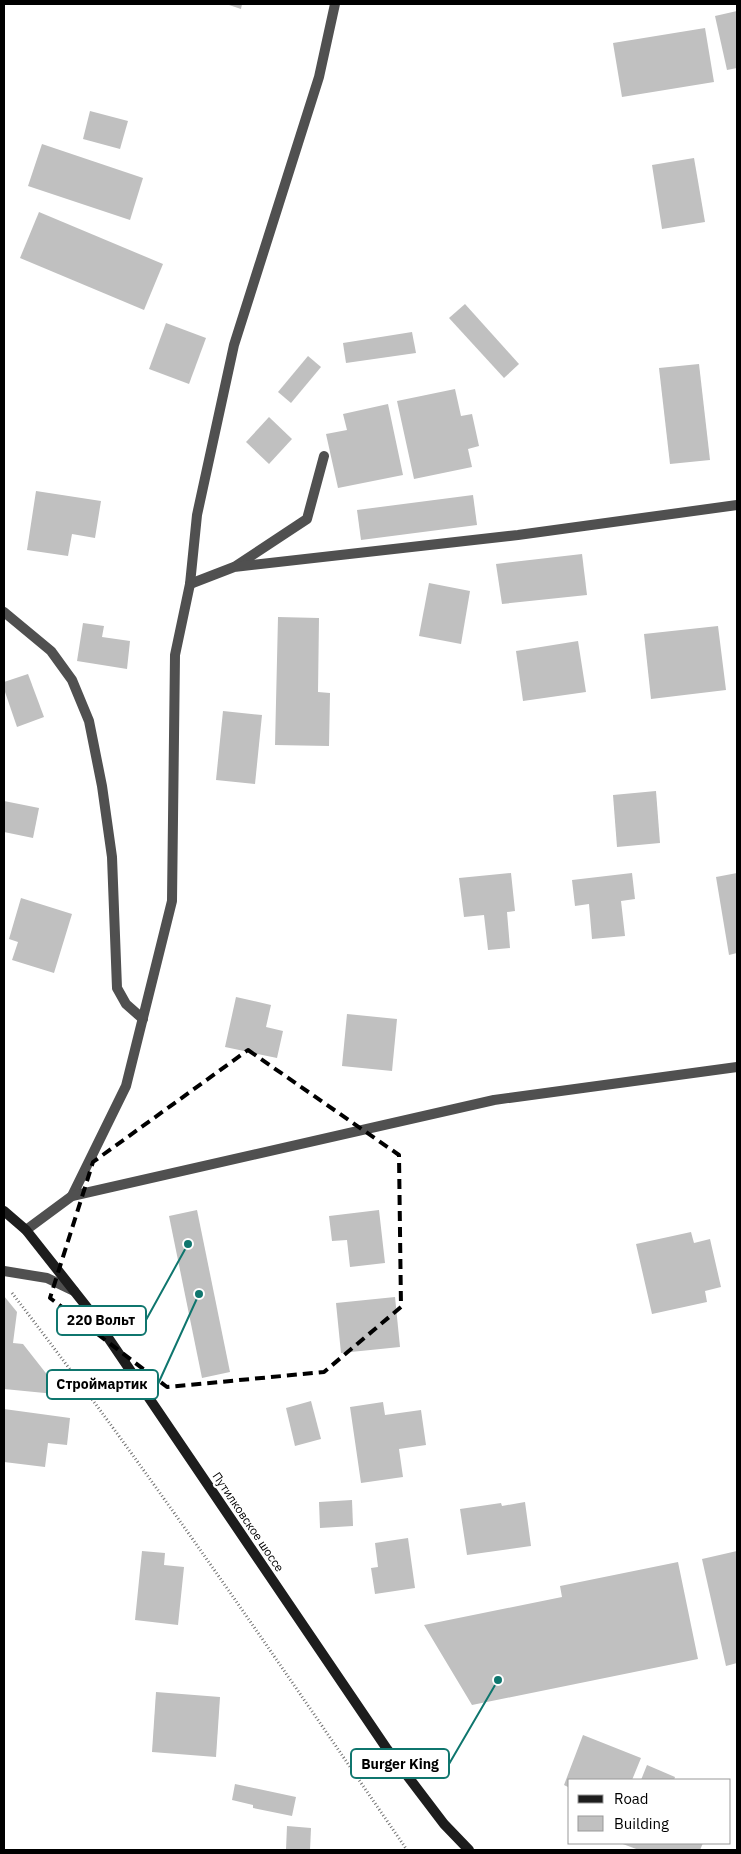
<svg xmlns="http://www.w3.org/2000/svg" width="741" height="1854" font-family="'IBM Plex Sans',sans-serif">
<rect width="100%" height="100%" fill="#fff"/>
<g fill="#c0c0c0">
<polygon points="226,4 242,4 241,9"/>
<polygon points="737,11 737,68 727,70 715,16"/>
<polygon points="705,28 714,82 622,97 613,43"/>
<polygon points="90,111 128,121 120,149 83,139"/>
<polygon points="42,144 143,178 130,220 28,186"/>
<polygon points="694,158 705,222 662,229 652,165"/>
<polygon points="39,212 163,264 144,310 20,258"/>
<polygon points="465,304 519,364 504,378 449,318"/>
<polygon points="166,323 206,338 189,384 149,369"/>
<polygon points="412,332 416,353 346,363 343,343"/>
<polygon points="308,356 321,367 291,403 278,392"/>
<polygon points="699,364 710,460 670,464 659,368"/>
<polygon points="455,389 461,416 472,414 479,446 468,449 472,467 414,479 397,401"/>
<polygon points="388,404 403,475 338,488 326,434 347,430 343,414"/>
<polygon points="269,417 292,439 269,464 246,442"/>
<polygon points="36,491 101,501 95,538 72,534 68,556 27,550"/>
<polygon points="473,495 477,525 361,540 357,510"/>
<polygon points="582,554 587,595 502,604 496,564"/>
<polygon points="429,583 470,591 461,644 419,636"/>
<polygon points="278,617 319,618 318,692 330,693 329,746 275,745"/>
<polygon points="83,623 104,626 102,637 130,641 127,669 77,661"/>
<polygon points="718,626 726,690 651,699 644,634"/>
<polygon points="578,641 586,692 523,701 516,651"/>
<polygon points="28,674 44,717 17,727 4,689 4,682"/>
<polygon points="223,711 262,715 255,784 216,780"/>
<polygon points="656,791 660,843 617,847 613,795"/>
<polygon points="4,801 39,808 33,838 4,832"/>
<polygon points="511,873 515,911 507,912 510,948 488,950 484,915 464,917 459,878"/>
<polygon points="632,873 635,899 621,901 625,936 592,939 589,904 575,906 572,880"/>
<polygon points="737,873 737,953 729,955 716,877"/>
<polygon points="21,898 72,914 54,973 12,960 18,942 9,939"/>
<polygon points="236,997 271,1005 266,1027 283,1031 277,1058 225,1047"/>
<polygon points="347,1014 397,1019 392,1071 342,1066"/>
<polygon points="197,1210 230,1372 202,1378 169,1216"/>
<polygon points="379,1210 385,1263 350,1267 347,1240 332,1241 329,1216"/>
<polygon points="691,1232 694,1243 710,1239 721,1287 705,1291 707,1302 652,1314 636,1244"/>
<polygon points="4,1296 17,1312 13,1343 23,1344 56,1386 55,1394 4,1389"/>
<polygon points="395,1297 400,1347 341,1353 336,1303"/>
<polygon points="311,1401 321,1439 295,1446 286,1408"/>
<polygon points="383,1402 385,1415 421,1410 426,1445 399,1449 403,1477 361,1483 350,1407"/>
<polygon points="4,1409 70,1418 67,1445 48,1443 45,1467 4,1462"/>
<polygon points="352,1500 353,1526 320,1528 319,1502"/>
<polygon points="525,1502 531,1546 467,1555 460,1509 501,1503 502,1506"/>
<polygon points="408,1538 415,1588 375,1594 371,1568 378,1567 375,1543"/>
<polygon points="142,1551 165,1553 164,1565 184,1567 178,1625 135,1620"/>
<polygon points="737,1551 737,1663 726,1666 702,1559"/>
<polygon points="678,1562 698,1659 472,1705 424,1625 562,1597 560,1586"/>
<polygon points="156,1692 220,1697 216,1757 152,1752"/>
<polygon points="583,1735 641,1758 632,1780 570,1780 570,1788 564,1785"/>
<polygon points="647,1765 675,1777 674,1780 641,1780"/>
<polygon points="235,1784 296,1797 292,1816 253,1808 253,1805 232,1800"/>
<polygon points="287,1826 311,1828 310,1850 286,1850"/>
<polygon points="620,1843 703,1843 700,1850 639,1850"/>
</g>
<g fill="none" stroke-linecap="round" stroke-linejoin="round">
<path stroke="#727272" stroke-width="3" stroke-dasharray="1 2.5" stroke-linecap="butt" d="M12 1293C151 1473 278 1662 407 1850"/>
<g stroke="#505050" stroke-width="10">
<polyline points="236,566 307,519 324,456"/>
<polyline points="190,584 234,567 518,535 737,505"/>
<polyline points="4,612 51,651 72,680 89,721 102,786 112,857 117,988 126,1004 143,1019"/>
<polyline points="72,1196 126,1086 172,901 175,655 190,584 197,515 234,345 319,77 335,4"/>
<polyline points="26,1230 72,1196 494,1100 737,1067"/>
<polyline points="4,1271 47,1278 74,1291"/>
</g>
<polyline stroke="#1d1d1d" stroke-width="10" points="4,1211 26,1230 90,1311 387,1749 444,1824 469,1850"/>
</g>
<path fill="none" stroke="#000" stroke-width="4" stroke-dasharray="10 6" stroke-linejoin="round" d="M248 1050 399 1155 401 1307 324 1372 167 1387 50 1298 93 1162Z"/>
<g text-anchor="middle" stroke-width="4.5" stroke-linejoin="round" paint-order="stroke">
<g font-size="12" fill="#000" stroke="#fff">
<text transform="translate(248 1522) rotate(56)" y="4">Путилковское шоссе</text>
</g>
</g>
<path fill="none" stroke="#0f766e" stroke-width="2" d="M188 1244L146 1320M199 1294L158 1384M498 1680L449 1764"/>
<g fill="#0f766e" stroke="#fff" stroke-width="2">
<circle cx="188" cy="1244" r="5"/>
<circle cx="199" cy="1294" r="5"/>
<circle cx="498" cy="1680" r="5"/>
</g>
<g fill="#fff" stroke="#0f766e" stroke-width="2">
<rect x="57" y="1306" width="89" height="29" rx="5"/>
<rect x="47" y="1370" width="111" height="29" rx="5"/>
<rect x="351" y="1749" width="98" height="29" rx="5"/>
</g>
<g font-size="14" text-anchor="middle" font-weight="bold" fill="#000">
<text x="101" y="1325">220 Вольт</text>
<text x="102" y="1389">Строймартик</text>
<text x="400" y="1769">Burger King</text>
</g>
<rect width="741" height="1854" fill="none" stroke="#000000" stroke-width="10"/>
<rect x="568" y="1779" width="162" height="65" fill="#ffffff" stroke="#999999"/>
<rect x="578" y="1795" width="25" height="8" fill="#1d1d1d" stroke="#999999"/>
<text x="614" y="1804" font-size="15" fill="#000000">Road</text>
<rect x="578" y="1816" width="25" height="15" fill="#c0c0c0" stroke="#999999"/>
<text x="614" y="1829" font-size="15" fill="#000000">Building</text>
</svg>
